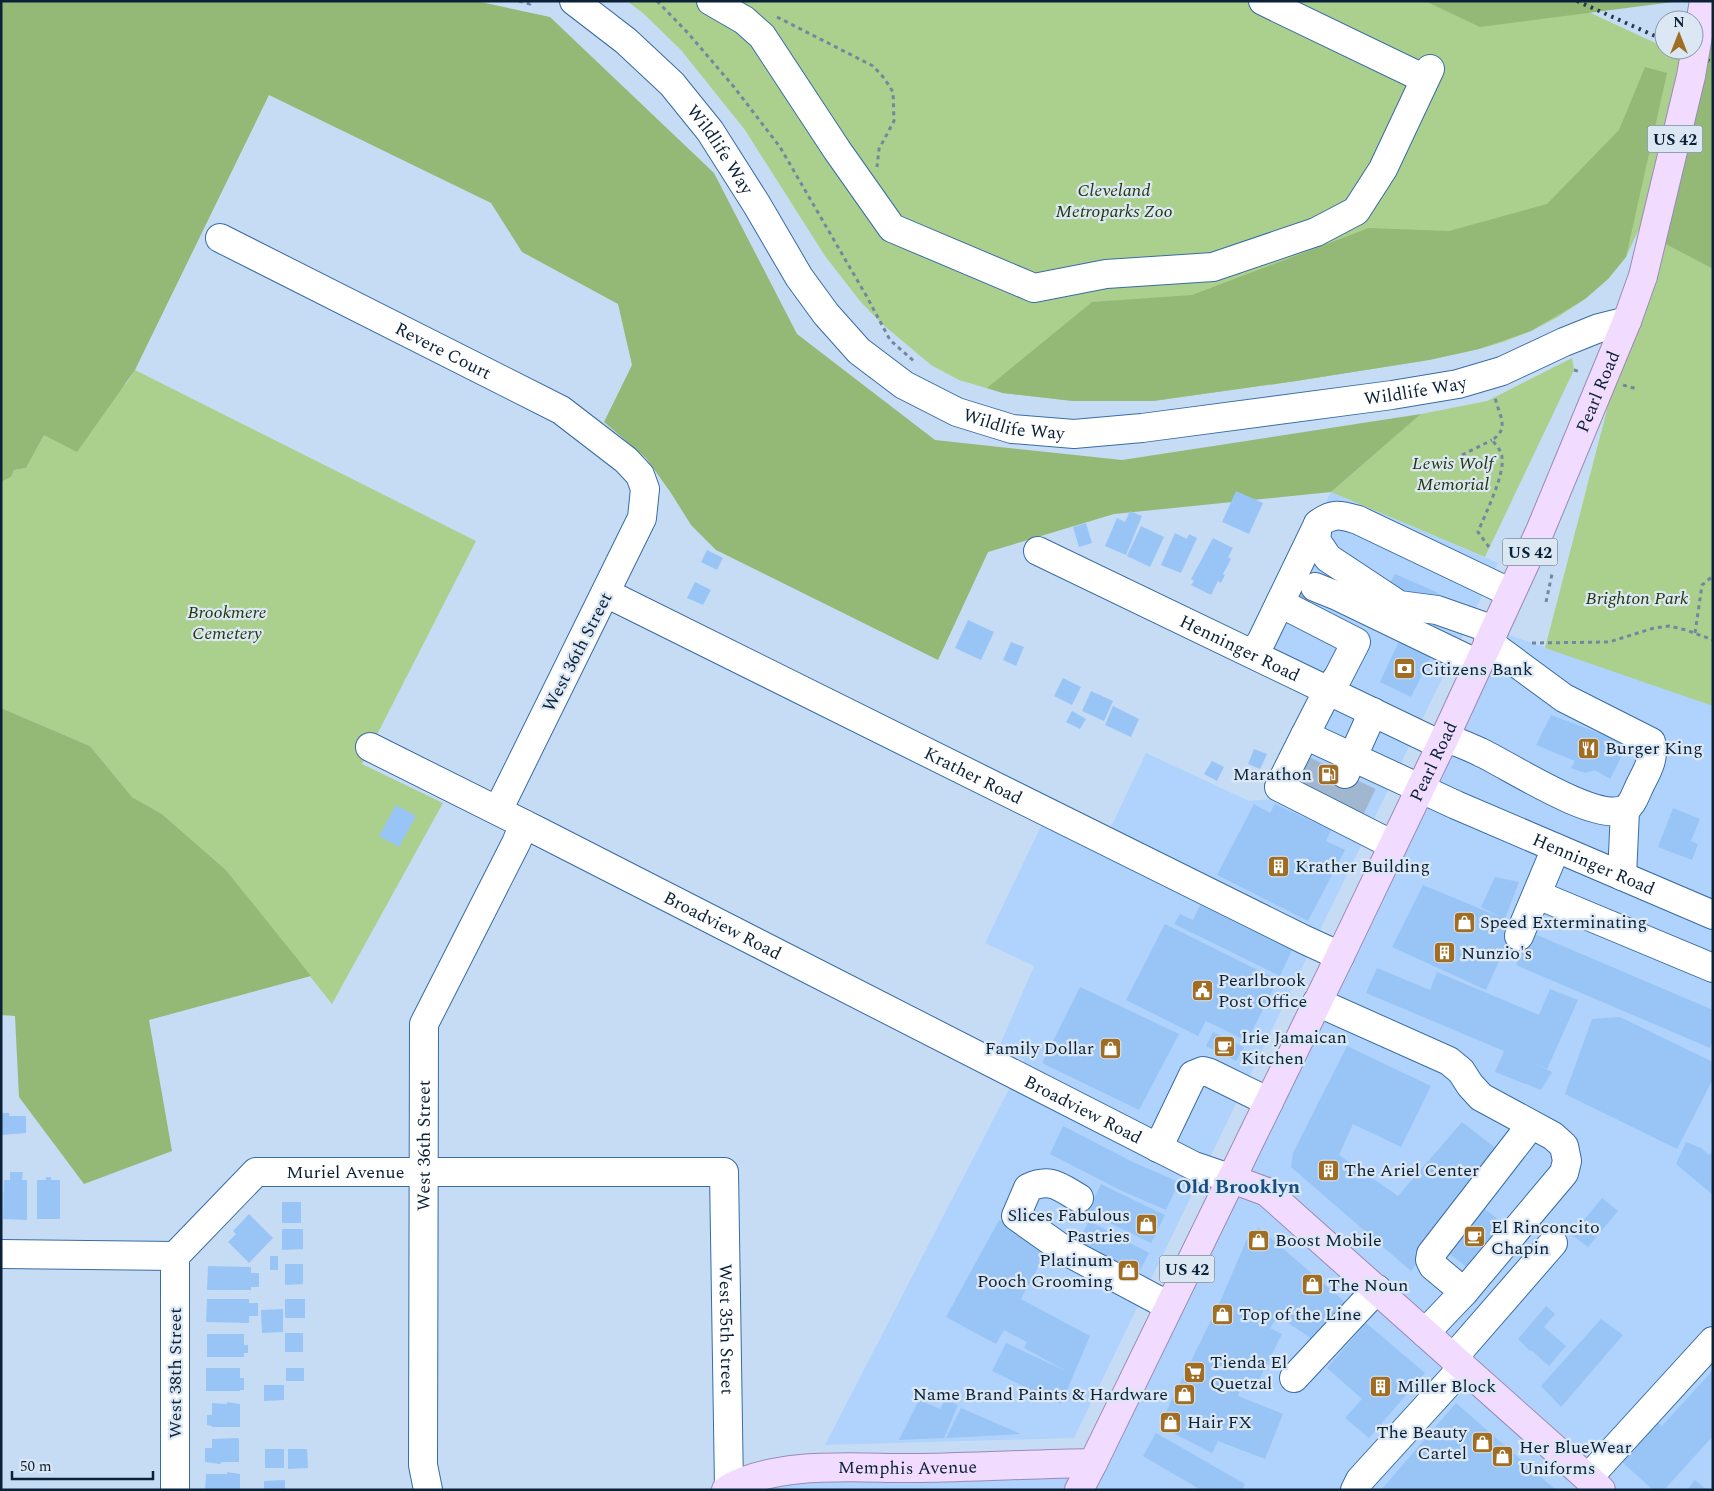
<svg xmlns="http://www.w3.org/2000/svg" width="1714" height="1491" font-family="Spectral,serif">
<rect width="100%" height="100%" fill="#c6dcf5"/>
<g fill="#afd3fc">
<polygon points="1331,492 1498,563 1074,1438 825,1445 1024,1060 999,1047 1034,966 985,943 1043,822 1100,850 1146,753 1249,801 1270,799 1319,670 1253,639"/>
<polygon points="1494,630 1713,705 1713,1490 726,1490 764,1473 1093,1463"/>
</g>
<g fill="#abd08e">
<polygon points="627,1 1565,1 1664,47 1664,50 1671,50 1685,56 1647,212 1626,257 1608,279 1585,299 1558,317 1531,331 1503,342 1479,349 1429,360 1296,381 1153,401 1073,401 1003,393 959,380 931,365 881,323 860,301 825,256 745,130 681,50 644,14"/>
<polygon points="1652,237 1713,269 1713,706 1545,648"/>
<polygon points="1572,358 1574,370 1485,557 1331,492 1421,414 1487,401"/>
<polygon points="135,370 476,541 362,764 443,803 332,1004 226,870 162,814 132,797 90,746 1,708 1,482 11,477 14,470 26,468 44,435 126,384"/>
</g>
<g fill="#94b876">
<polygon points="1,1 476,1 550,17 714,173 797,334 935,440 1122,460 1421,414 1331,492 1114,514 988,552 938,660 716,550 691,525 671,493 646,458 604,422 632,365 618,304 522,252 491,203 269,95 135,370 77,452 44,435 26,468 14,470 11,477 1,482"/>
<polygon points="1425,1 1681,1 1480,27"/>
<polygon points="1713,1 1713,269 1652,237"/>
<polygon points="1645,67 1667,73 1626,257 1608,279 1585,299 1531,331 1479,349 1429,360 1296,381 1153,401 1073,401 1003,393 987,388 1092,302 1192,295 1369,228 1449,231 1547,204 1619,130"/>
<polygon points="1,708 90,746 132,797 162,814 226,870 311,976 149,1020 172,1151 84,1184 19,1097 15,1016 1,1015"/>
</g>
<g fill="#99c5f6">
<polygon points="1236,491 1263,503 1249,534 1222,522"/>
<polygon points="1130,511 1142,516 1126,555 1105,546 1117,518 1125,522"/>
<polygon points="1086,523 1092,543 1079,547 1073,527"/>
<polygon points="1141,526 1164,537 1150,567 1127,556"/>
<polygon points="1175,533 1187,539 1189,534 1197,538 1181,573 1161,565"/>
<polygon points="1213,538 1233,548 1228,557 1231,559 1223,574 1225,575 1221,583 1218,581 1211,595 1191,585 1194,581 1191,579"/>
<polygon points="707,550 723,558 717,570 701,562"/>
<polygon points="1395,574 1434,591 1441,595 1432,607 1388,586"/>
<polygon points="695,582 711,590 703,605 687,598"/>
<polygon points="968,620 994,632 981,660 955,648"/>
<polygon points="1399,641 1431,657 1411,697 1380,682"/>
<polygon points="1011,642 1024,647 1016,666 1003,660"/>
<polygon points="1063,678 1081,687 1072,705 1054,696"/>
<polygon points="1091,691 1113,701 1104,721 1082,711"/>
<polygon points="1113,706 1139,719 1131,737 1105,725"/>
<polygon points="1072,711 1086,719 1080,729 1066,722"/>
<polygon points="1551,715 1628,744 1610,779 1595,770 1585,773 1571,768 1575,761 1536,745"/>
<polygon points="1254,749 1267,754 1260,769 1248,764"/>
<polygon points="1212,761 1224,767 1217,781 1204,774"/>
<polygon points="1254,804 1270,813 1275,804 1331,830 1326,841 1345,850 1308,921 1217,875"/>
<polygon points="396,805 416,816 399,847 379,836"/>
<polygon points="1673,808 1700,819 1691,841 1698,844 1692,860 1658,847"/>
<polygon points="1495,877 1519,882 1505,919 1518,925 1500,959 1486,990 1392,947 1423,885 1500,917 1481,907"/>
<polygon points="1200,905 1292,950 1280,976 1174,924 1180,914 1193,920"/>
<polygon points="1165,924 1278,980 1247,1041 1206,1021 1198,1036 1126,1000"/>
<polygon points="1530,932 1713,1010 1713,1042 1710,1048 1516,965"/>
<polygon points="1377,968 1430,990 1437,972 1539,1015 1550,989 1578,1000 1547,1069 1531,1062 1552,1072 1541,1090 1495,1072 1504,1051 1366,993"/>
<polygon points="1080,987 1179,1034 1139,1110 1042,1063"/>
<polygon points="1620,1017 1713,1062 1713,1079 1677,1149 1565,1094 1592,1019"/>
<polygon points="1213,1032 1244,1047 1236,1061 1206,1046"/>
<polygon points="1347,1046 1431,1086 1401,1147 1353,1124 1339,1155 1398,1196 1462,1122 1502,1153 1411,1271 1291,1167 1293,1153"/>
<polygon points="1,1113 9,1113 9,1116 26,1116 26,1133 1,1135"/>
<polygon points="1063,1126 1135,1163 1179,1182 1166,1210 1122,1191 1050,1154"/>
<polygon points="1686,1142 1701,1148 1709,1155 1713,1151 1713,1195 1676,1164"/>
<polygon points="10,1172 23,1172 22,1180 27,1180 27,1220 3,1219 4,1180 10,1180"/>
<polygon points="46,1177 51,1177 51,1180 60,1180 60,1219 37,1219 37,1180 46,1180"/>
<polygon points="1101,1184 1165,1215 1151,1243 1087,1212"/>
<polygon points="1602,1198 1618,1211 1588,1247 1572,1235"/>
<rect x="282" y="1202" width="19" height="21"/>
<polygon points="1482,1207 1503,1223 1468,1268 1447,1252"/>
<polygon points="249,1214 273,1238 249,1263 228,1242 236,1234 233,1231"/>
<polygon points="999,1220 1049,1247 1021,1299 1090,1336 1061,1404 992,1371 1006,1343 1068,1372 1024,1348 1027,1342 1004,1330 996,1344 946,1317"/>
<polygon points="1089,1221 1149,1253 1134,1282 1074,1250"/>
<polygon points="1259,1228 1345,1302 1312,1339 1278,1316 1270,1328 1282,1334 1255,1388 1243,1380 1238,1396 1283,1414 1265,1459 1218,1441 1212,1453 1159,1426 1220,1302 1246,1241 1252,1232"/>
<polygon points="282,1229 303,1229 303,1249 282,1250"/>
<rect x="270" y="1256" width="8" height="14"/>
<polygon points="285,1264 303,1264 303,1284 285,1285"/>
<polygon points="208,1266 251,1267 251,1273 259,1273 259,1287 251,1287 251,1290 207,1290"/>
<polygon points="207,1299 249,1299 249,1303 258,1303 258,1316 249,1316 249,1323 206,1322"/>
<rect x="285" y="1299" width="20" height="19"/>
<polygon points="1546,1306 1555,1314 1544,1327 1566,1346 1549,1366 1531,1350 1530,1351 1518,1339"/>
<polygon points="283,1309 283,1332 262,1333 261,1310"/>
<polygon points="1601,1319 1623,1335 1561,1407 1541,1386"/>
<polygon points="1366,1323 1425,1373 1369,1438 1345,1418 1362,1399 1327,1368"/>
<rect x="285" y="1333" width="18" height="19"/>
<polygon points="207,1334 244,1334 244,1345 248,1345 248,1353 244,1353 244,1357 207,1357"/>
<polygon points="206,1368 240,1368 240,1378 244,1378 244,1390 240,1390 240,1391 206,1391"/>
<rect x="286" y="1368" width="18" height="13"/>
<polygon points="1713,1370 1713,1436 1664,1490 1653,1490 1621,1461 1656,1421 1662,1426"/>
<polygon points="264,1385 284,1385 284,1400 264,1401"/>
<polygon points="919,1400 940,1409 945,1400 958,1405 944,1438 899,1440"/>
<polygon points="227,1402 240,1404 240,1427 212,1427 212,1426 207,1425 207,1415 212,1415 212,1403 227,1404"/>
<polygon points="1456,1403 1556,1490 1381,1490"/>
<polygon points="961,1408 1021,1434 946,1438"/>
<polygon points="1156,1433 1245,1484 1242,1490 1201,1490 1143,1456"/>
<polygon points="237,1438 239,1439 239,1462 222,1462 220,1464 205,1462 205,1448 212,1448 212,1439"/>
<rect x="265" y="1449" width="19" height="19"/>
<polygon points="288,1449 307,1449 308,1468 288,1469"/>
<polygon points="227,1472 240,1474 240,1490 205,1490 206,1474 227,1474"/>
<polygon points="285,1480 285,1490 264,1490 264,1481"/>
<polygon points="1695,1480 1707,1490 1687,1490"/>
</g>
<g fill="none" stroke-linecap="round" stroke-linejoin="round">
<g stroke="#a1b7cf" stroke-width="28" stroke-dasharray="28 14" stroke-linecap="butt">
<polyline points="1300,594 1309,599"/>
<polyline points="1309,788 1321,762"/>
<polyline points="1333,800 1345,774"/>
<polyline points="1351,808 1363,783"/>
</g>
<defs>
<g id="minor">
<path id="s1" d="M574 1 626 41 672 84 710 131 757 205 799 277 826 314 859 351 904 385 957 412 1012 429 1074 434 1142 428 1392 395 1458 384 1502 371 1564 342 1599 328 1627 321"/>
<polyline points="711,1 744,20 762,36 837,150 892,228 1034,288 1106,274 1213,267 1316,232 1356,211 1383,169 1430,69"/>
<polyline points="1263,1 1425,79"/>
<path id="s2" d="M220 238 561 410 626 460 640 475 645 489 642 518 504 798 495 809"/>
<path id="s3" d="M1038 551 1441 745"/>
<polyline points="1315,587 1335,595 1478,664"/>
<path id="s4" d="M606 593 1305 940 1340 956"/>
<path id="s5" d="M1280 603 1356 642 1338 677 1328 690 1305 735 1456 805 1713 915"/>
<path d="M1494 630 1437 610 1399 605 1328 558 1316 540 1318 524C1333 512 1341 515 1358 520L1511 593"/>
<polyline points="1253,654 1262,640 1318,524"/>
<polyline points="1305,735 1279,787 1393,845"/>
<path d="M1445 737C1456 742 1468 746 1480 752 1510 766 1593 821 1623 810 1632 807 1636 793 1640 785 1647 771 1655 759 1651 742L1564 698 1488 642"/>
<path id="s6" d="M370 747 540 832 1194 1166 1232 1179"/>
<polyline points="1345,774 1373,712"/>
<polyline points="1622,876 1625,810"/>
<polyline points="1550,900 1713,968"/>
<polyline points="1519,936 1556,848"/>
<polyline points="1317,1002 1449,1061 1461,1071 1470,1085 1481,1097 1553,1136 1564,1146 1567,1161 1564,1173 1464,1292 1425,1333"/>
<polyline points="1158,1148 1193,1075 1203,1071 1210,1073 1269,1102"/>
<path d="M1079 1198C1060 1187 1050 1177 1028 1188L1016 1216 1064 1250 1169 1306"/>
<path id="s7" d="M1 1254 175 1256 256 1172H724L729 1488"/>
<polyline points="175,1256 175,1490"/>
<polyline points="1464,1292 1433,1266 1430,1260 1431,1254 1531,1125"/>
<polyline points="1453,1358 1553,1243"/>
<polyline points="1294,1378 1377,1289"/>
<polyline points="1588,1478 1713,1341"/>
<path id="s8" d="M428 1490 423 1465 424 1024 516 843 524 824"/>
<polyline points="1355,1490 1360,1480 1463,1367"/>
</g>
<g id="major">
<polyline points="1232,1179 1267,1192 1601,1490"/>
<path id="s9" d="M726 1490C778 1459 860 1469 919 1468 977 1467 1035 1464 1093 1463"/>
<path id="s10" d="M1079 1490 1093 1463 1340 956 1445 737 1540 531 1627 321 1643 276"/>
</g>
</defs>
<use href="#minor" stroke="#386ca4" stroke-width="30"/>
<use href="#major" stroke="#9a8ab8" stroke-width="30"/>
<g stroke="#7288a0" stroke-width="3" stroke-dasharray="4 4" stroke-linecap="butt">
<polyline points="519,1 530,4 531,1"/>
<polyline points="657,1 688,33 734,87 780,147 867,297 890,340 916,363"/>
<polyline points="777,17 873,66 884,78 893,92 894,121 879,149 877,167"/>
<polyline points="1574,370 1581,372"/>
<polyline points="1623,385 1637,389"/>
<polyline points="1462,455 1492,440"/>
<path d="M1489 547 1478 532C1485 514 1505 475 1502 457 1501 450 1496 445 1492 440 1511 428 1498 414 1495 397"/>
<polyline points="1546,602 1552,574"/>
<polyline points="1695,633 1702,585 1713,576"/>
<polyline points="1532,643 1609,642 1654,628 1669,626 1686,630 1713,640"/>
</g>
<use href="#minor" stroke="#fff" stroke-width="28"/>
<use href="#major" stroke="#f1dbfe" stroke-width="28"/>
<g stroke="#253b52" stroke-width="4" stroke-dasharray="2.5 5" stroke-linecap="butt">
<polyline points="1577,1 1664,40"/>
<polyline points="1687,50 1713,63"/>
</g>
<defs>
<polyline id="major-bridge" points="1643,276 1691,76 1704,1"/>
</defs>
<use href="#major-bridge" stroke="#9a8ab8" stroke-width="30" stroke-linecap="butt"/>
<use href="#major-bridge" stroke="#f1dbfe" stroke-width="28"/>
</g>
<defs>
<symbol id="bank-square" viewBox="-11 -11 22 22"><rect x="-9" y="-9" width="18" height="18" rx="4" fill="#a06d23" stroke="#dce7f4"/><path d="M-6-4H6V4H-6ZM0-2.3a2.3 2.3 0 1 0 0 4.6a2.3 2.3 0 1 0 0-4.6Z" fill="#fff"/></symbol>
<symbol id="restaurant-square" viewBox="-11 -11 22 22"><rect x="-9" y="-9" width="18" height="18" rx="4" fill="#a06d23" stroke="#dce7f4"/><path d="M-5-6h1v4h1v-4h1v4h1v-4h1v5L-1.5 .5V6h-2V.5L-5-1ZM5-6V6H3V1.5H1.5Q1.5-4 5-6Z" fill="#fff"/></symbol>
<symbol id="fuel-square" viewBox="-11 -11 22 22"><rect x="-9" y="-9" width="18" height="18" rx="4" fill="#a06d23" stroke="#dce7f4"/><path d="M-5.5-6h7V0h2V4h1.3V-2.5L3-4.5l.8-.8L6-3V5H2.5V1h-1V6h-7ZM-4.2-4.7v3.2H.2V-4.7Z" fill="#fff"/></symbol>
<symbol id="building-square" viewBox="-11 -11 22 22"><rect x="-9" y="-9" width="18" height="18" rx="4" fill="#a06d23" stroke="#dce7f4"/><path d="M-4-6H4V6H1V3H-1V6H-4ZM-2.5-4.3h1.7v1.8h-1.7ZM.8-4.3h1.7v1.8H.8ZM-2.5-1h1.7V.8h-1.7ZM.8-1h1.7V.8H.8Z" fill="#fff"/></symbol>
<symbol id="shop-square" viewBox="-11 -11 22 22"><rect x="-9" y="-9" width="18" height="18" rx="4" fill="#a06d23" stroke="#dce7f4"/><path d="M-5-2.5h2.3a2.7 3.5 0 0 1 5.4 0H5L5.5 6h-11ZM-1.5-2.5h3a1.5 2.3 0 0 0-3 0Z" fill="#fff"/></symbol>
<symbol id="civic-square" viewBox="-11 -11 22 22"><rect x="-9" y="-9" width="18" height="18" rx="4" fill="#a06d23" stroke="#dce7f4"/><path d="M-.6-6.5H3V-4.5H.6V-3L4-1V1h2V6H-6V1h2V-1L-.6-3ZM-1.2 2.5V6h2.4V2.5Z" fill="#fff"/></symbol>
<symbol id="cafe-square" viewBox="-11 -11 22 22"><rect x="-9" y="-9" width="18" height="18" rx="4" fill="#a06d23" stroke="#dce7f4"/><path d="M-5.5-4.5H6V0H3Q3 3.5 0 3.5H-2.5Q-5.5 3.5-5.5 0ZM3-3.2v2h1.7v-2ZM-6 4.5H4V6H-6Z" fill="#fff"/></symbol>
<symbol id="supermarket-square" viewBox="-11 -11 22 22"><rect x="-9" y="-9" width="18" height="18" rx="4" fill="#a06d23" stroke="#dce7f4"/><path d="M-6-5.5h2.5l.6 2H6L4.5 2H-2.5L-4.4-4H-6ZM-1.5 3.2a1.3 1.3 0 1 0 .1 0ZM3 3.2a1.3 1.3 0 1 0 .1 0Z" fill="#fff"/></symbol>
</defs>
<g fill-rule="evenodd">
<use href="#bank-square" x="1392" y="656" width="25" height="25"/>
<use href="#restaurant-square" x="1576" y="736" width="25" height="25"/>
<use href="#fuel-square" x="1316" y="762" width="25" height="25"/>
<use href="#building-square" x="1266" y="854" width="25" height="25"/>
<use href="#shop-square" x="1452" y="910" width="25" height="25"/>
<use href="#building-square" x="1432" y="940" width="25" height="25"/>
<use href="#civic-square" x="1190" y="978" width="25" height="25"/>
<use href="#cafe-square" x="1212" y="1034" width="25" height="25"/>
<use href="#shop-square" x="1098" y="1036" width="25" height="25"/>
<use href="#building-square" x="1316" y="1158" width="25" height="25"/>
<use href="#shop-square" x="1134" y="1212" width="25" height="25"/>
<use href="#cafe-square" x="1462" y="1224" width="25" height="25"/>
<use href="#shop-square" x="1246" y="1228" width="25" height="25"/>
<use href="#shop-square" x="1116" y="1258" width="25" height="25"/>
<use href="#shop-square" x="1300" y="1272" width="25" height="25"/>
<use href="#shop-square" x="1210" y="1302" width="25" height="25"/>
<use href="#supermarket-square" x="1182" y="1360" width="25" height="25"/>
<use href="#building-square" x="1368" y="1374" width="25" height="25"/>
<use href="#shop-square" x="1172" y="1382" width="25" height="25"/>
<use href="#shop-square" x="1158" y="1410" width="25" height="25"/>
<use href="#shop-square" x="1470" y="1430" width="25" height="25"/>
<use href="#shop-square" x="1490" y="1444" width="25" height="25"/>
</g>
<g text-anchor="middle" stroke-width="4.5" stroke-linejoin="round" paint-order="stroke">
<g fill="#dce7f4" stroke="#4a5c70" stroke-width="1">
<rect x="1647.5" y="125.5" width="55" height="27" rx="4"/>
<rect x="1502.5" y="538.5" width="55" height="27" rx="4"/>
<rect x="1159.5" y="1255.5" width="55" height="27" rx="4"/>
</g>
<g font-size="16" font-weight="bold" fill="#0b2138">
<text x="1675" y="145">US 42</text>
<text x="1530" y="558">US 42</text>
<text x="1187" y="1275">US 42</text>
</g>
<g font-size="18" fill="#0b2138" stroke="#dce7f4">
<text dy="6" stroke="none"><textPath href="#s1" startOffset="210">Wildlife Way</textPath></text>
<text dy="6" stroke="none"><textPath href="#s2" startOffset="250">Revere Court</textPath></text>
<text dy="6" stroke="none"><textPath href="#s1" startOffset="1035">Wildlife Way</textPath></text>
<text dy="6" stroke="none"><textPath href="#s10" startOffset="1215">Pearl Road</textPath></text>
<text dy="6" stroke="none"><textPath href="#s1" startOffset="630">Wildlife Way</textPath></text>
<text dy="6" stroke="none"><textPath href="#s3" startOffset="224">Henninger Road</textPath></text>
<text transform="translate(577 652) rotate(-63)" y="6">West 36th Street</text>
<text dy="6" stroke="none"><textPath href="#s10" startOffset="810">Pearl Road</textPath></text>
<text dy="6" stroke="none"><textPath href="#s4" startOffset="410">Krather Road</textPath></text>
<text dy="6" stroke="none"><textPath href="#s5" startOffset="508">Henninger Road</textPath></text>
<text dy="6" stroke="none"><textPath href="#s6" startOffset="395">Broadview Road</textPath></text>
<text dy="6" stroke="none"><textPath href="#s6" startOffset="800">Broadview Road</textPath></text>
<text dy="6" stroke="none"><textPath href="#s8" startOffset="345">West 36th Street</textPath></text>
<text dy="6" stroke="none"><textPath href="#s7" startOffset="380">Muriel Avenue</textPath></text>
<text dy="6" stroke="none"><textPath href="#s7" startOffset="916">West 35th Street</textPath></text>
<text transform="translate(175 1373) rotate(-90)" y="6">West 38th Street</text>
<text dy="6" stroke="none"><textPath href="#s9" startOffset="185">Memphis Avenue</textPath></text>
</g>
<g font-size="18" font-style="italic" fill="#223909" stroke="#dce7f4">
<text x="1114" y="196">Cleveland<tspan x="1114" dy="21">Metroparks Zoo</tspan></text>
<text x="1453" y="469">Lewis Wolf<tspan x="1453" dy="21">Memorial</tspan></text>
<text x="1637" y="604">Brighton Park</text>
<text x="227" y="618">Brookmere<tspan x="227" dy="21">Cemetery</tspan></text>
</g>
<g font-size="18" fill="#0b2138" stroke="#dce7f4" text-anchor="start">
<text x="1421" y="675">Citizens Bank</text>
<text x="1605" y="754">Burger King</text>
<text x="1312" y="780" text-anchor="end">Marathon</text>
<text x="1295" y="872">Krather Building</text>
<text x="1480" y="928">Speed Exterminating</text>
<text x="1461" y="959">Nunzio's</text>
<text x="1218" y="986">Pearlbrook<tspan x="1218" dy="21">Post Office</tspan></text>
<text x="1241" y="1043">Irie Jamaican<tspan x="1241" dy="21">Kitchen</tspan></text>
<text x="1094" y="1054" text-anchor="end">Family Dollar</text>
<text x="1344" y="1176">The Ariel Center</text>
<text x="1130" y="1221" text-anchor="end">Slices Fabulous<tspan x="1130" dy="21">Pastries</tspan></text>
<text x="1491" y="1233">El Rinconcito<tspan x="1491" dy="21">Chapin</tspan></text>
<text x="1275" y="1246">Boost Mobile</text>
<text x="1113" y="1266" text-anchor="end">Platinum<tspan x="1113" dy="21">Pooch Grooming</tspan></text>
<text x="1328" y="1291">The Noun</text>
<text x="1239" y="1320">Top of the Line</text>
<text x="1210" y="1368">Tienda El<tspan x="1210" dy="21">Quetzal</tspan></text>
<text x="1397" y="1392">Miller Block</text>
<text x="1168" y="1400" text-anchor="end">Name Brand Paints &amp; Hardware</text>
<text x="1187" y="1428">Hair FX</text>
<text x="1467" y="1438" text-anchor="end">The Beauty<tspan x="1467" dy="21">Cartel</tspan></text>
<text x="1519" y="1453">Her BlueWear<tspan x="1519" dy="21">Uniforms</tspan></text>
</g>
<g font-size="20" font-weight="bold" fill="#174d82" stroke="#dce7f4">
<text x="1238" y="1193">Old Brooklyn</text>
</g>
</g>
<rect width="1714" height="1491" fill="none" stroke="#0b2138" stroke-width="5"/>
<g transform="translate(1679 35)"><circle r="24" fill="#dce7f4" stroke="#8898a9"/>
<path d="M0-4L9 19L0 12L-9 19Z" fill="#a06d23"/>
<text y="-8" font-size="14" font-weight="bold" text-anchor="middle" fill="#0b2138">N</text>
</g>
<path d="M12 1471v8h141v-8" fill="none" stroke="#0b2138" stroke-width="2.5"/>
<text x="20" y="1471" font-size="15" fill="#0b2138" stroke="#dce7f4" stroke-width="4" paint-order="stroke">50 m</text>
</svg>
